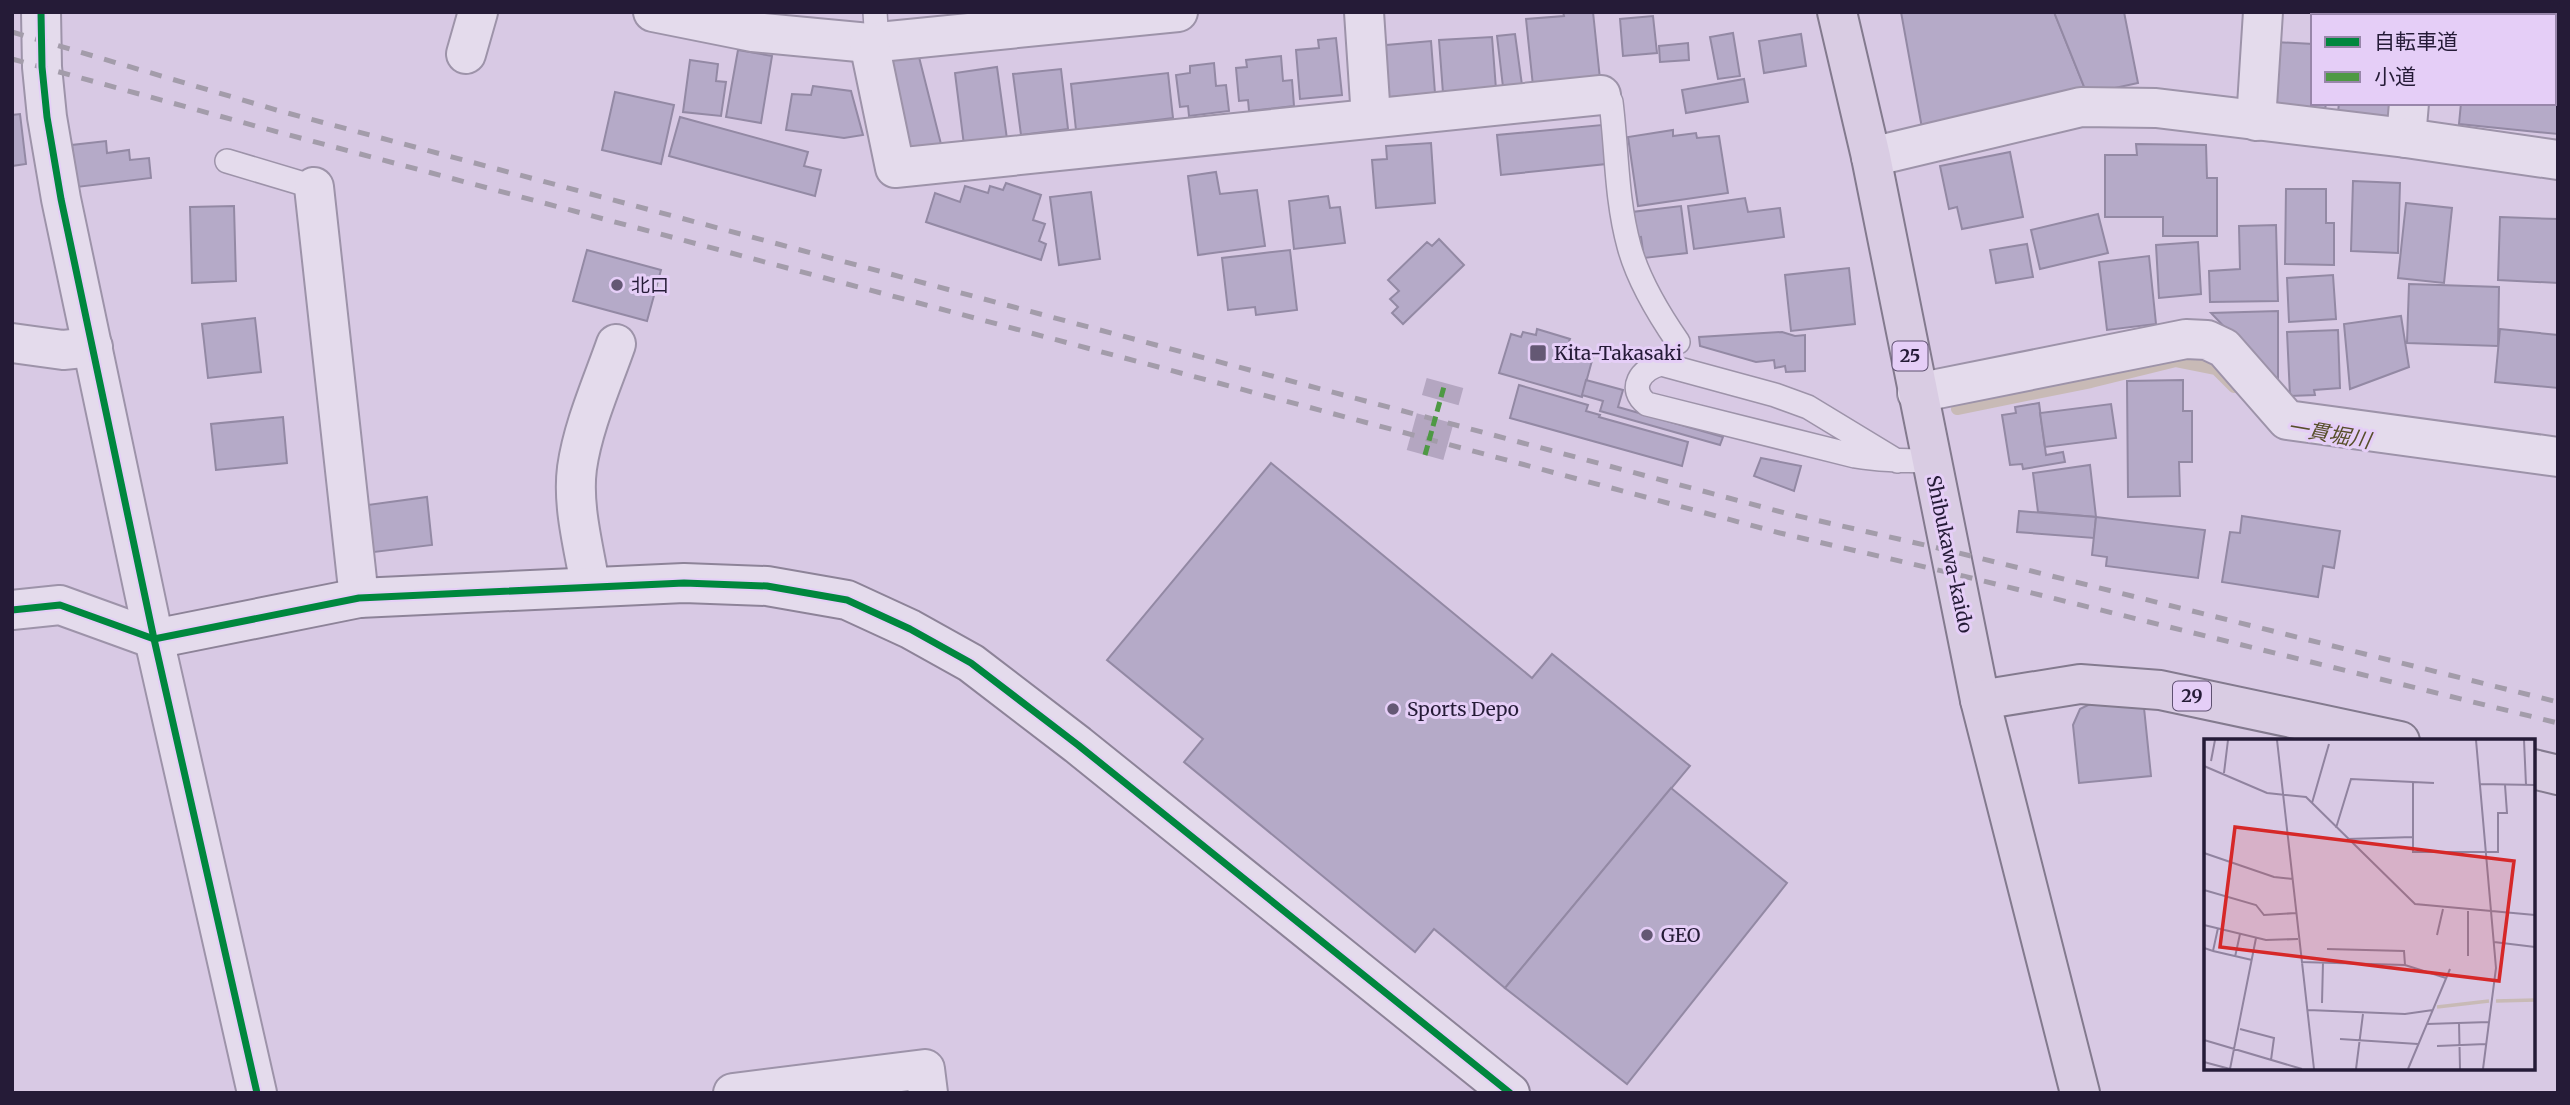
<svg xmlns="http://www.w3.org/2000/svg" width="2570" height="1105" font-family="Merriweather,'Noto Sans JP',serif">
<rect width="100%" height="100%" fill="#d8c9e4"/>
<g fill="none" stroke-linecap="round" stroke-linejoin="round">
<polyline stroke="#c8bab6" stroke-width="12" points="1957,409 2091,382 2176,361 2216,369 2234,387"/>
</g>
<g fill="#b5aac8" stroke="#9389a4" stroke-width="2">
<polygon points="1563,12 1593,12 1600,79 1533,86 1526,19 1564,16"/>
<polygon points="1901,12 2054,12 2087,94 1922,128"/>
<polygon points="2054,12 2124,12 2138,83 2087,94"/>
<polygon points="2520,12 2558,12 2558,26 2554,25 2554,16 2520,16"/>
<polygon points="1653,16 1657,53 1623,56 1620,19"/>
<polygon points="1733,33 1740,76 1718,79 1710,37"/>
<polygon points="1515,34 1522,85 1503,87 1497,36"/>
<polygon points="1801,34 1806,66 1764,73 1759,41"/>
<polygon points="1492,37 1496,89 1443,93 1439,40"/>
<polygon points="1336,38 1342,95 1300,99 1296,50 1319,48 1318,40"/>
<polygon points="1431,41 1435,93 1379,98 1375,46"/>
<polygon points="2275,42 2313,44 2313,103 2326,103 2325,110 2270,106"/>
<polygon points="1688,43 1689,60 1660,62 1659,46"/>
<polygon points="2554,44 2558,45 2558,134 2459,124 2461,103 2554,103"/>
<polygon points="738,50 772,56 761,123 726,117"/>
<polygon points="918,53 942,148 901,156 888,58"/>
<polygon points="1281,56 1283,81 1292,80 1294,106 1249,111 1248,100 1239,101 1236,68 1247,67 1246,60"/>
<polygon points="690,60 718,64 716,81 726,82 721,116 683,112"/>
<polygon points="1214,63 1216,86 1226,85 1229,111 1189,116 1188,106 1180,107 1176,75 1190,73 1190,66"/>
<polygon points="997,67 1007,139 964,145 955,73"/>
<polygon points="1061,69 1068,129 1021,135 1013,74"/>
<polygon points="1168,73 1173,118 1076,130 1071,84"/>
<polygon points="1744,79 1748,102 1686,113 1682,90"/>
<polygon points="813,86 851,91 863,135 844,138 786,130 792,94 811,95"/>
<polygon points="615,92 674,105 661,164 602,150"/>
<polygon points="2339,103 2393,103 2390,127 2337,121"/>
<polygon points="20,114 26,164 12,166 12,115"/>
<polygon points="680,117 808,152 804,166 821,170 815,196 669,156"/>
<polygon points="1602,125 1606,164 1501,175 1497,135"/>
<polygon points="1673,130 1673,136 1696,133 1697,138 1719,136 1728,193 1638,206 1628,137"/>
<polygon points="106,141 107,153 129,150 130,160 149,158 151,178 77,187 72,145"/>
<polygon points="1431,143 1435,203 1376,208 1372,160 1387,159 1386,146"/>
<polygon points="2136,144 2206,145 2207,178 2217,178 2217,236 2163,236 2163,217 2105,217 2105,155 2137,155"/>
<polygon points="2010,152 2023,217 1962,229 1957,207 1949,209 1940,166"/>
<polygon points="1216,172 1220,194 1257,190 1265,246 1198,255 1188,176"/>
<polygon points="2353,181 2400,183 2398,253 2351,251"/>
<polygon points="1006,183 1041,195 1033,220 1045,224 1039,241 1046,244 1041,260 926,222 935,193 960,202 965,186 988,193 990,186 1003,190"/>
<polygon points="2286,189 2326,189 2326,223 2334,223 2334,265 2285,264"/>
<polygon points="1091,192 1100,259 1059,265 1050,197"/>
<polygon points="1328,196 1330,208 1340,207 1345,243 1294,249 1289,201"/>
<polygon points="1745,198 1748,212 1780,208 1784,237 1694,249 1688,206"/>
<polygon points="2406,203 2452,208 2444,283 2398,278"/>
<polygon points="234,206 236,281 192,283 190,207"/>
<polygon points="1681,206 1687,253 1644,258 1641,237 1634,238 1632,212"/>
<polygon points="2098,214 2108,253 2040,269 2031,230"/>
<polygon points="2500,217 2558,219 2558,283 2498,280"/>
<polygon points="2276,225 2278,301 2210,302 2209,271 2240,269 2239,226"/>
<polygon points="1439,239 1464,265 1403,324 1392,313 1398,307 1390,299 1399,291 1388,280 1427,242 1432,246"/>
<polygon points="2198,242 2201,294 2159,298 2156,245"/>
<polygon points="2027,244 2033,277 1996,283 1990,250"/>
<polygon points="587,250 661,270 647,321 573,301"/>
<polygon points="1290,250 1297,310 1256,315 1255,307 1228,310 1222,258"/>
<polygon points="2149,256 2156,324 2107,330 2099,262"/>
<polygon points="1849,268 1855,324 1791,331 1785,275"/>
<polygon points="2333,275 2336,319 2289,322 2287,278"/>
<polygon points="2409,284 2499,287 2498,346 2407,343"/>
<polygon points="2278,311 2278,383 2211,313"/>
<polygon points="2401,316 2409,367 2350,389 2344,324"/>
<polygon points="255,318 261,372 208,378 202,324"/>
<polygon points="1537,329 1570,339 1568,344 1581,348 1580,353 1593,357 1582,397 1499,373 1511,334 1521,337 1523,332 1536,335"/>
<polygon points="2500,329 2558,335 2558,388 2495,382"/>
<polygon points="2338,330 2340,388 2314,390 2315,395 2290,396 2287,332"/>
<polygon points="1782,332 1795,336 1805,335 1805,371 1786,372 1785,366 1775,368 1774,360 1756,362 1700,346 1699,337"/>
<polygon points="1586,380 1623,390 1618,407 1723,437 1720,445 1600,411 1603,401 1582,395"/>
<polygon points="2183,380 2183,411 2192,411 2192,462 2179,462 2180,496 2128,497 2127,381"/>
<polygon points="1519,385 1588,405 1586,411 1600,415 1599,417 1688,442 1682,466 1510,418"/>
<polygon points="2039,403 2046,455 2063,452 2065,462 2023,469 2022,464 2010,465 2002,415 2016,413 2015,407"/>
<polygon points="2111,404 2116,438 2045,447 2040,413"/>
<polygon points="283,417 287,463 216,470 211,424"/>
<polygon points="1761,458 1801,466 1794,491 1754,476"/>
<polygon points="1271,463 1532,678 1552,654 1690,766 1505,988 1434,929 1415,952 1184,762 1203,739 1107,660"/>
<polygon points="2090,465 2096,517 2038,512 2033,473"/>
<polygon points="427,497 432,545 366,553 360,506"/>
<polygon points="2019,511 2096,517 2094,538 2017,532"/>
<polygon points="2242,516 2340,531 2334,568 2323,566 2318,597 2222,582 2230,532 2240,533"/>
<polygon points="2096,517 2205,530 2198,578 2106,566 2107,557 2092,555"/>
<polygon points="2092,703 2144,708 2151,776 2079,783 2073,725 2080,709"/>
<polygon points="1671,788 1787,883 1627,1084 1505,988"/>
</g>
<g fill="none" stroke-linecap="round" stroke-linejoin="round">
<polyline stroke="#b4a6c1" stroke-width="38" stroke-dasharray="38 19" stroke-linecap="butt" points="1425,455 1445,383"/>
<defs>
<g id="lane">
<polyline points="875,12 877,43"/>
<path d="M1601 95 1608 96 1611 102C1617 150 1616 199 1629 246 1638 280 1658 313 1678 342"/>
<polyline points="227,161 314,187"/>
<path d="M1897 461 1808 407 1775 395 1661 364C1641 369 1627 389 1647 404L1855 456C1880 460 1905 461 1931 461"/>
</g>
<g id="street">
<polyline points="41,12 42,67 47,117 61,199 154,639 257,1093"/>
<polyline points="653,12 753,32 869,43 1178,12"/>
<polyline points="1364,12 1371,118"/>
<polyline points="2417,16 2417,12"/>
<polyline points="869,43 895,168 1601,95"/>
<polyline points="466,54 478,12"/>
<polyline points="2256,121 2263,12"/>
<polyline points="2406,138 2409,103"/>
<polyline points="1871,157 2081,107 2156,108 2406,138 2558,160"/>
<polyline points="314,187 359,598"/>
<polyline points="12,343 63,350 93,347"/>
<polyline points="1917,393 2186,339 2207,340 2224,348 2287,420 2558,457"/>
<path d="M590 585C584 548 572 506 577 468 583 426 602 384 616 344"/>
<polyline points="12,610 60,605 154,639"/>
<polyline points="733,1093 925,1069 928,1093"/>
</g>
<polyline id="secondary" points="154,639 359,598 684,583 767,586 847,600 910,629 971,663 1078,745 1510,1093"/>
<g id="primary">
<polyline points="1837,12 1871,157 1980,700 2080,1093"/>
<polyline points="1980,700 2080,684 2160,690 2400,741"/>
<polyline points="2533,769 2558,775"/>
</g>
</defs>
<use href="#lane" stroke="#9d93a9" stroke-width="26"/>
<use href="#street" stroke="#9d93a9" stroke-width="42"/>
<use href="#secondary" stroke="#8d8398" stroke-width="42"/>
<use href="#primary" stroke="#837a8e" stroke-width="42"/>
<use href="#lane" stroke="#e4dbec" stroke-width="23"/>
<use href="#street" stroke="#e4dbec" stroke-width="38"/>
<use href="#secondary" stroke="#e4dbec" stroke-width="38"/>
<use href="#primary" stroke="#d9cce3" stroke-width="38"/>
<g stroke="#a39caa" stroke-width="5" stroke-dasharray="12 12" stroke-linecap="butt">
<polyline points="12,32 280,111 1785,513 1951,551 2558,702"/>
<polyline points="12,59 263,128 1780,533 1955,574 2558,723"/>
</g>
<polyline stroke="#4e9944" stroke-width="5" stroke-dasharray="10 5" stroke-linecap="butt" points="1425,455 1445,383"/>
<defs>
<g id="cycleway">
<polyline points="41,12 42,67 47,117 61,199 154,639 257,1093"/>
<polyline points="12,610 60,605 154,639 359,598 684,583 767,586 847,600 910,629 971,663 1078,745 1510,1093"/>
</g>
</defs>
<use href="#cycleway" stroke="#e5cef7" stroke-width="11"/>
<use href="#cycleway" stroke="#00873e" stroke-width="7"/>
</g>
<g fill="#645874" stroke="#e5cef7" stroke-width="2.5">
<circle cx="617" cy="285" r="7"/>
<rect x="1529" y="344" width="18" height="18" rx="3.5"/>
<circle cx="1393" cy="709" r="7"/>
<circle cx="1647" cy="935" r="7"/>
</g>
<g text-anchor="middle" stroke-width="6" stroke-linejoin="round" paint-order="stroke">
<g fill="#e5cef7" stroke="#5f5171" stroke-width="2">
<rect x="1892.5" y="341.5" width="35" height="29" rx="5"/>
<rect x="2173" y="681.5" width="38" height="29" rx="5"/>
</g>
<g font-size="18" font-weight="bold" fill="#251b37">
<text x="1910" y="362">25</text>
<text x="2192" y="702">29</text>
</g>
<g font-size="19" fill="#251b37" stroke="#e5cef7" text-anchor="start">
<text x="631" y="292">北口</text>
<text x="1554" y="360">Kita-Takasaki</text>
<text x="1407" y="716">Sports Depo</text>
<text x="1661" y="942">GEO</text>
</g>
<g font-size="19" fill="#251b37" stroke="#e5cef7">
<text transform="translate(1950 554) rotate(78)" y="7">Shibukawa-kaido</text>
</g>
<g font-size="21" font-style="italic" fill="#574e2a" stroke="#e5cef7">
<text transform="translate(2329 434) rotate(10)" y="7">一貫堀川</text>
</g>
</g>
<g transform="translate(2204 739)">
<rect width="331" height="331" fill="#d8c9e4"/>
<path fill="none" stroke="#c8bab6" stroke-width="3.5" d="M292 262 331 261M233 268 285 262"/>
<path fill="none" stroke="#90839f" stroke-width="2" d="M73 1 110 330M272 1 292 229 279 330M320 1 322 46M7 22 11 1M0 27 63 54 102 58 211 165 331 176M20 34 24 1M209 43V113H294V74H303L301 46M276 45 331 46M108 64 125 5M132 89 147 40 230 44M143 100 209 98M0 114 70 138 89 140M0 151 52 166 60 176 92 174M0 186 62 201 94 200M233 196 239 170M290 203 331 208M0 209 9 212 14 189M123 210 200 212 201 226M9 212 48 221M264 217V172M31 218 36 195M97 223 201 226 242 239M118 264 119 223M104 271 201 275 229 271M255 283 256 330M223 285 285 283M36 290 70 299 67 321M136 300 214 305M0 301 98 330M233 307 282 305M0 323 26 330M26 330 52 199M152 330 159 275M204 330 246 230"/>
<path fill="#d62828" fill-opacity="0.15" stroke="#d62828" stroke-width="3.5" d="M31 88 310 122 295 242 16 208Z"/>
<rect width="331" height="331" fill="none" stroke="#251b37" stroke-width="3.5"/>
</g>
<rect width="2570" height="1105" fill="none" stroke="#251b37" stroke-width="28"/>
<rect x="2311" y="14" width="245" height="91" fill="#e5cef7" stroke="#9886aa" stroke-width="2"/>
<rect x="2325" y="37" width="35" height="10" fill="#00873e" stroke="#9886aa" stroke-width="2"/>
<text x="2374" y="49" font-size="21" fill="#251b37">自転車道</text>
<rect x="2325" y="72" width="35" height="10" fill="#4e9944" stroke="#9886aa" stroke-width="2"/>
<text x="2374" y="84" font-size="21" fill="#251b37">小道</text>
</svg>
